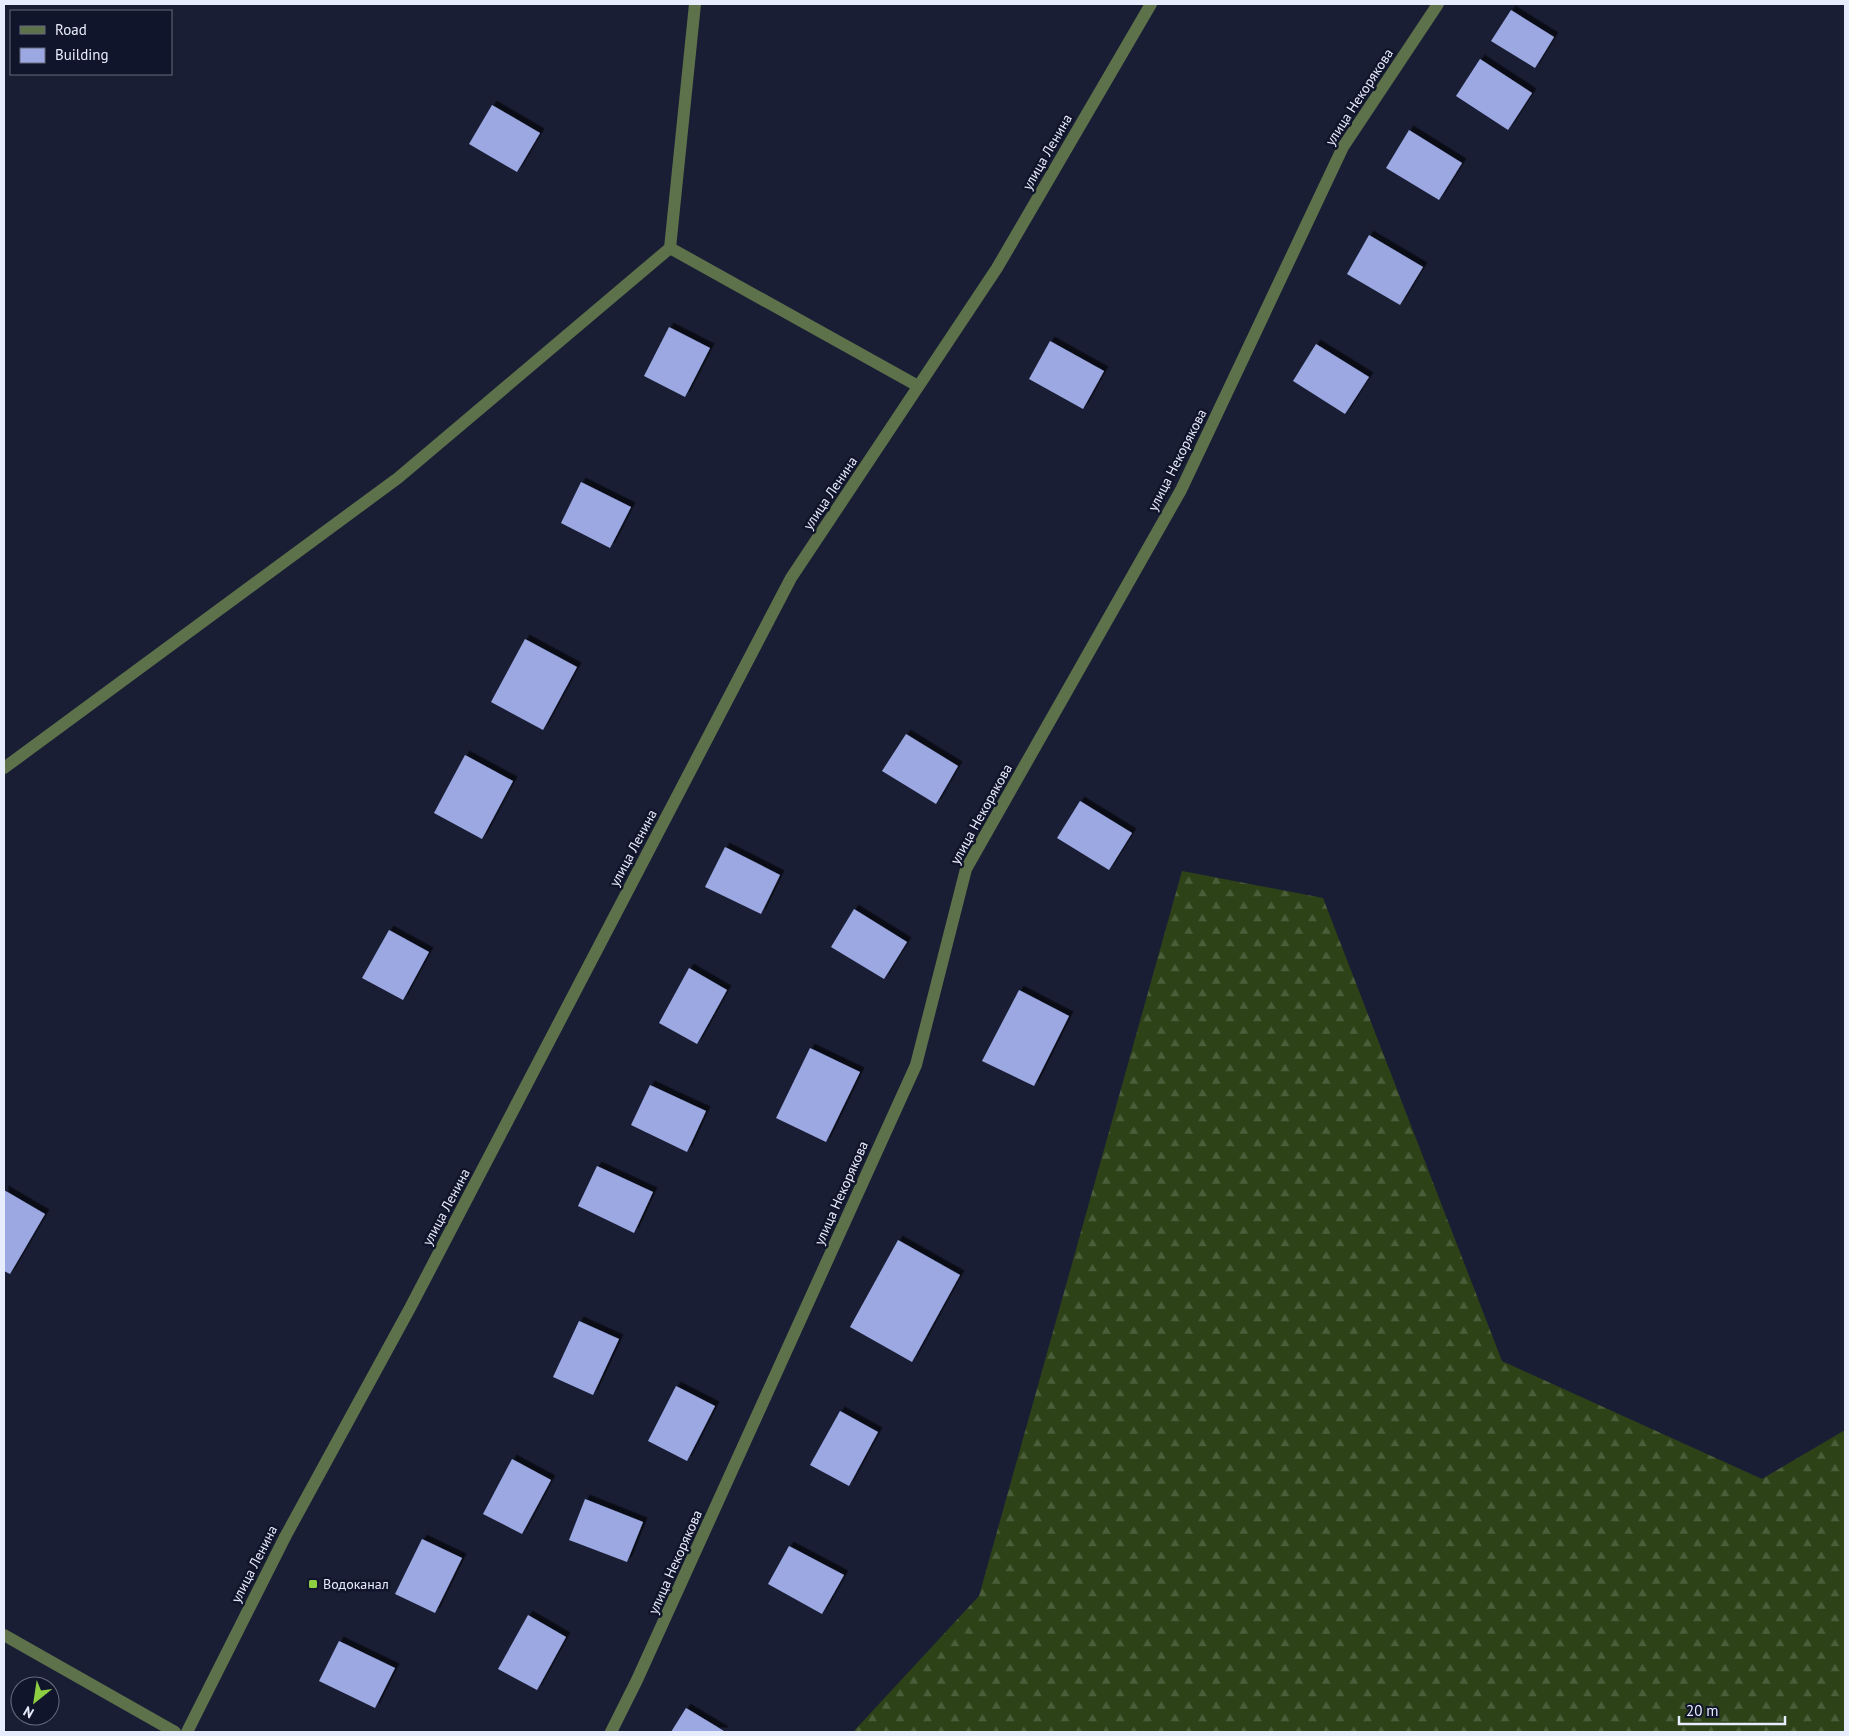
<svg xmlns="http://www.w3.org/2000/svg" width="1849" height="1736" font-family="'PT Sans',sans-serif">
<defs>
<pattern id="forest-firs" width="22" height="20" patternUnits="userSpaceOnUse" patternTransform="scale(1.25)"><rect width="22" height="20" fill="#2d4217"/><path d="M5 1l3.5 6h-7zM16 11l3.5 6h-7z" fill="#4b5e3a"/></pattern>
<filter id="shadow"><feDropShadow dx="4.5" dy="-4.5" stdDeviation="0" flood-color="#0009"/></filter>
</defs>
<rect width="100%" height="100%" fill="#1a1e35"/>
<polygon fill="url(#forest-firs)" points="1182,871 1323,898 1502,1361 1762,1479 1845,1430 1845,1732 853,1732 979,1596"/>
<g fill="#9ba8e2" filter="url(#shadow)">
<polygon points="1511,10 1554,37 1535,68 1491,41"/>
<polygon points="1480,59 1532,93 1508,130 1456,96"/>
<polygon points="492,105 540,133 517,172 469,144"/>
<polygon points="1409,130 1462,163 1439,200 1386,168"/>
<polygon points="1369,235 1423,267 1400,305 1347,274"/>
<polygon points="669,327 710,348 685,397 644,376"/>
<polygon points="1050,341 1104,371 1083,409 1029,379"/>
<polygon points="1316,344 1369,377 1345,414 1293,381"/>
<polygon points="581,482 631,507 610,548 561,523"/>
<polygon points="525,639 577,667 543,730 491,702"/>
<polygon points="906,734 958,766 936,804 882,771"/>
<polygon points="465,755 513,781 482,839 434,813"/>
<polygon points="1080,801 1132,833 1109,870 1057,838"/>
<polygon points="725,847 780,875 761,914 705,887"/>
<polygon points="854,909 907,942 884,979 831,947"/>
<polygon points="389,930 429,952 403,1000 362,978"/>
<polygon points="689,968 727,990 697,1044 659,1023"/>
<polygon points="1019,990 1069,1016 1034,1086 982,1061"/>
<polygon points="810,1048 860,1072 826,1142 776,1118"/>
<polygon points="650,1085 706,1111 687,1152 631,1125"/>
<polygon points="597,1166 653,1192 634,1233 578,1206"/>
<polygon points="4,1190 45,1214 10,1274 4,1271"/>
<polygon points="898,1240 960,1275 912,1362 850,1327"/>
<polygon points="579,1321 619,1339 593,1395 553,1377"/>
<polygon points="676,1386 715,1406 687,1461 648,1441"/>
<polygon points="840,1411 878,1432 849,1486 810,1465"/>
<polygon points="512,1459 551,1480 522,1534 483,1514"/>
<polygon points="585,1499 643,1522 627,1562 569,1540"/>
<polygon points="422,1539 462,1558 435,1613 395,1594"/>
<polygon points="789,1546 844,1575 822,1614 768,1584"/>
<polygon points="528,1615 566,1637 537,1690 498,1669"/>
<polygon points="339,1641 395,1668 375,1708 319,1681"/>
<polygon points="686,1708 724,1731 723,1732 671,1732"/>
</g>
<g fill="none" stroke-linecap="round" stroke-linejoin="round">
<g stroke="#5d724a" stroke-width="12">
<polyline points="670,248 695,4"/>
<polyline points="4,768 398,478 670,248 918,386"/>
<polyline points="4,1635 175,1732"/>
</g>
<g stroke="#5d724a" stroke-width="12">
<polyline points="285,1537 410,1308 791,578 997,268 1151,4"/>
<polyline points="611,1732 637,1680 916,1065 966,869 1181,490 1343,147 1438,4"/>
</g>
<polyline stroke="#5d724a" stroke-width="12" points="187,1732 285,1537"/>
</g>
<rect fill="#8ece43" stroke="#11152b" stroke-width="2" x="308" y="1579" width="10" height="10" rx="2.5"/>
<g text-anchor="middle" stroke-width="5" stroke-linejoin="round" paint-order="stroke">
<g font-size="14" fill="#e8edfd" stroke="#11152b">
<text transform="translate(1359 97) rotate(-57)" y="5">улица Некорякова</text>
<text transform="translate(1047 152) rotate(-60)" y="5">улица Ленина</text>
<text transform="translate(1177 460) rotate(-63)" y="5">улица Некорякова</text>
<text transform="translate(830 493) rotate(-56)" y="5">улица Ленина</text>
<text transform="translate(981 814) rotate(-61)" y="5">улица Некорякова</text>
<text transform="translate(633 848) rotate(-62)" y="5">улица Ленина</text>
<text transform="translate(841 1193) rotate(-66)" y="5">улица Некорякова</text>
<text transform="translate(446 1207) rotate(-62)" y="5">улица Ленина</text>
<text transform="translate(675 1562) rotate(-66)" y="5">улица Некорякова</text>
<text transform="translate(254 1564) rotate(-63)" y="5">улица Ленина</text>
</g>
<g font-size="14" fill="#e8edfd" stroke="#11152b" text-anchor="start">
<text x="323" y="1589">Водоканал</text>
</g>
</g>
<rect width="1849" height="1736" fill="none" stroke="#e8edfd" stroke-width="10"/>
<rect x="10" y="10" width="162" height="65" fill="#11152b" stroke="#676b7f"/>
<rect x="20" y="26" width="25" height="8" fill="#5d724a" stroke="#676b7f"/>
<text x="55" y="35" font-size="15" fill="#e8edfd">Road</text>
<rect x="20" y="48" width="25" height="15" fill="#9ba8e2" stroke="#676b7f"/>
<text x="55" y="60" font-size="15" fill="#e8edfd">Building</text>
<g transform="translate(35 1701) rotate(210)"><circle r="24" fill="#11152b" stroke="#676b7f"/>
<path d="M0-4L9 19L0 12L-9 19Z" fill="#8ece43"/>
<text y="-8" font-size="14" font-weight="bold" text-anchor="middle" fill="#e8edfd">N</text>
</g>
<path d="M1679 1716v8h106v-8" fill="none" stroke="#e8edfd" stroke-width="2.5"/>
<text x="1686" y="1716" font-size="15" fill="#e8edfd" stroke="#11152b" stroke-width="4" paint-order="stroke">20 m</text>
</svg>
